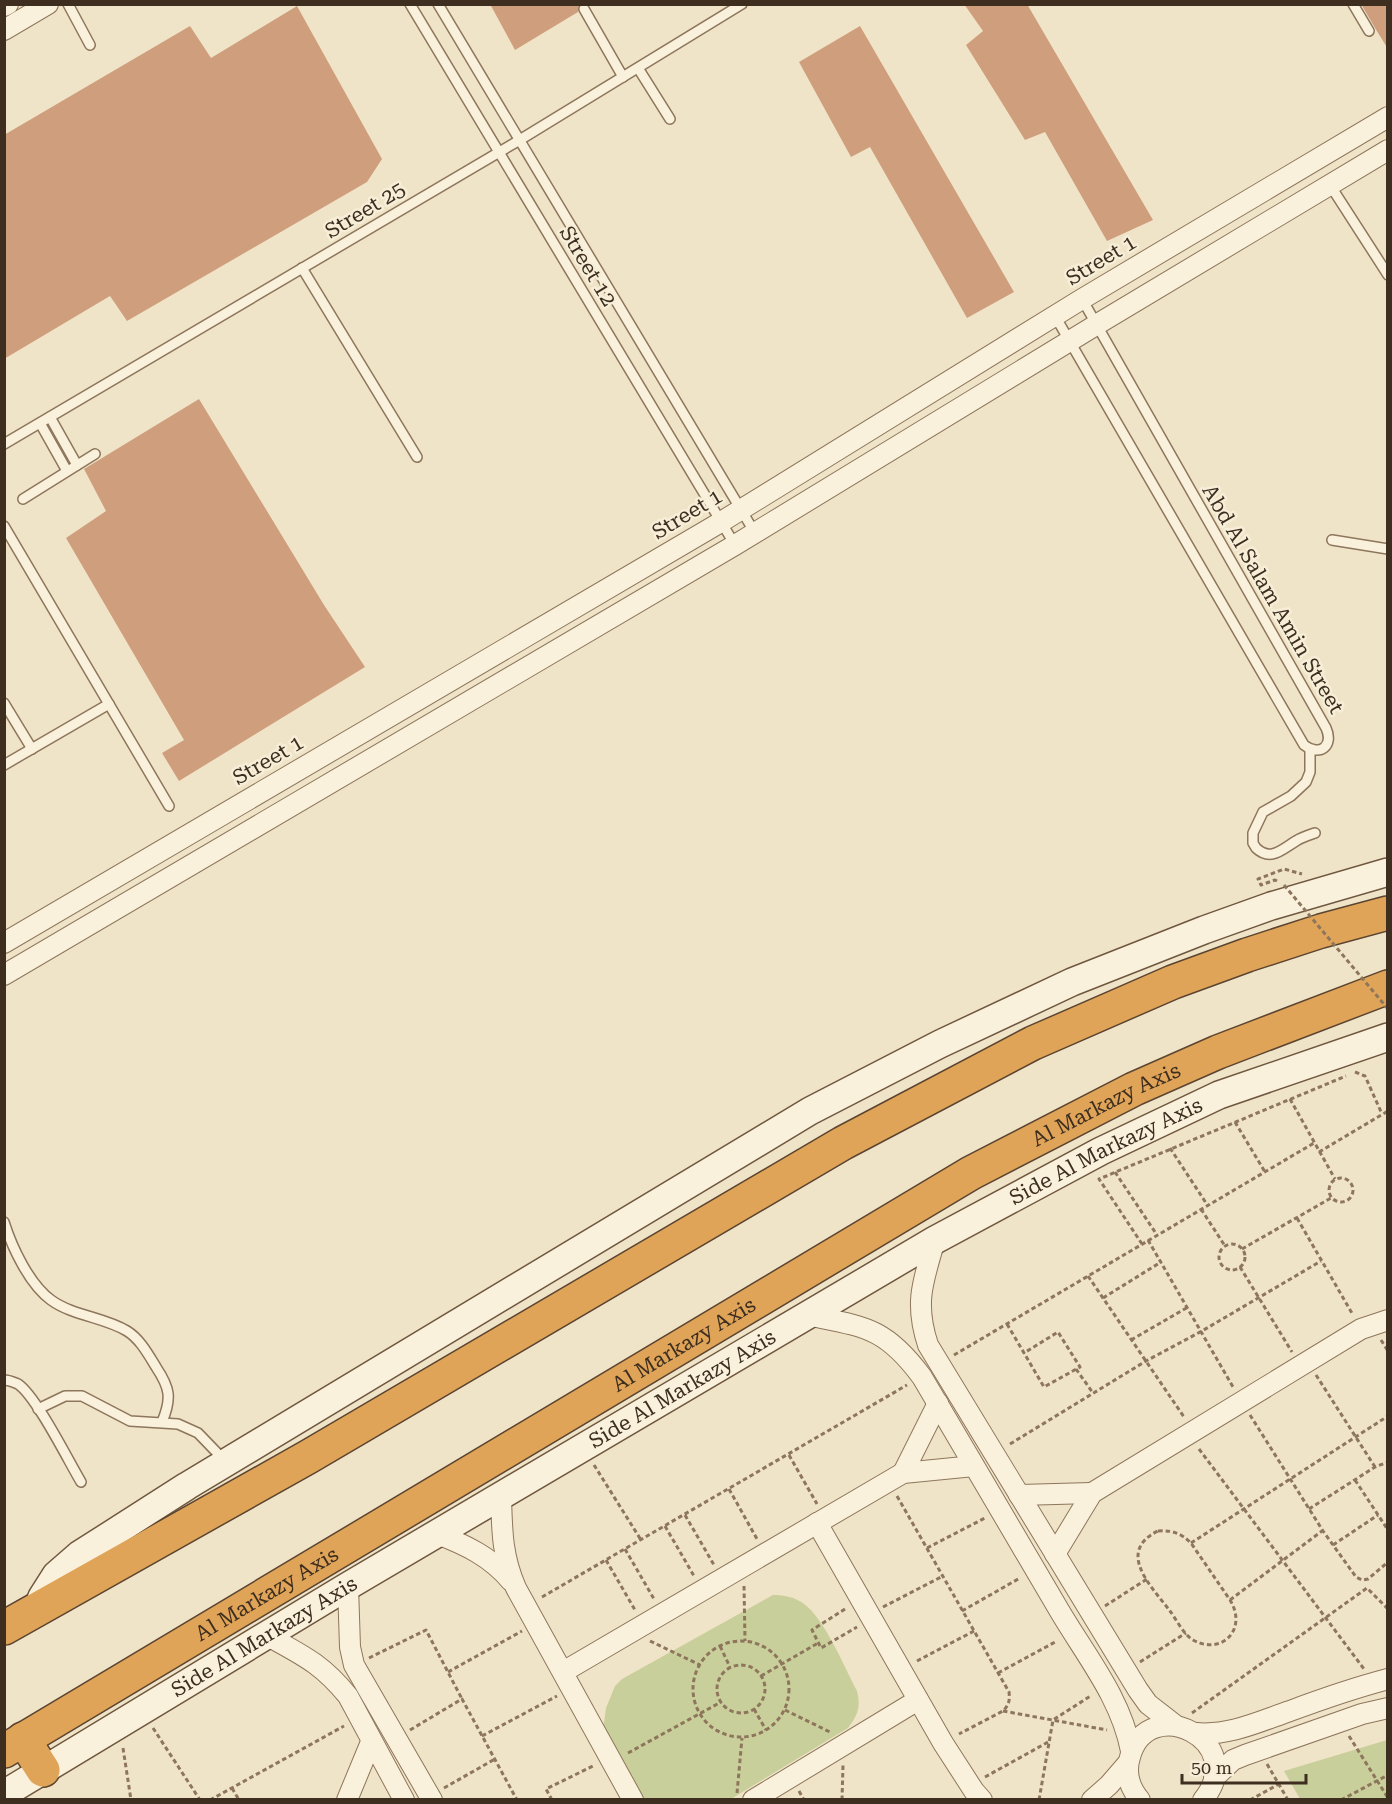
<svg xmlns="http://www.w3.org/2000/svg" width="1392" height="1804" font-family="'Roboto Serif',serif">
<rect width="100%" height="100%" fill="#f0e4c8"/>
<g fill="#c9cf9b">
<path d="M773 1595C784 1595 795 1597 804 1604 824 1618 845 1668 857 1691 861 1707 858 1715 848 1728L731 1799H643L603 1730 606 1708 615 1686 622 1679Z"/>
<polygon points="1387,1740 1387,1799 1300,1799 1284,1771"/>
</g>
<g fill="#cf9f7d">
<polygon points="490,4 579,4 578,12 515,50"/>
<polygon points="964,4 1027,4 1153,220 1107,241 1045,132 1025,140 966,45 983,31"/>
<polygon points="1361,4 1388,4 1388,49 1375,28"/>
<polygon points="297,6 382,159 367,182 127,321 110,296 4,359 4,135 190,26 211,58"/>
<polygon points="860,26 1014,292 967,318 870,147 851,157 799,62"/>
<polygon points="199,399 324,605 365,667 179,781 162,753 184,740 66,538 106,511 84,469"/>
</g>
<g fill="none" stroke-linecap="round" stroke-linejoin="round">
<defs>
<g id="lane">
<polyline points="68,4 90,45"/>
<polyline points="410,4 735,545"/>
<polyline points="438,4 755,533"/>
<polyline points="1353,4 1369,31"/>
<polyline points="584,9 623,77"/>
<polyline points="638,68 670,119"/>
<polyline points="1330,185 1388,275"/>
<polyline points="302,268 417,457"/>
<path d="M1055 316 1304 745C1320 757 1334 746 1326 728L1082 299"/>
<polyline points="50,417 77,465"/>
<polyline points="40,423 67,471"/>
<polyline points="4,444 518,141 742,4"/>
<polyline points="23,499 95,454"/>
<polyline points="4,526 169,806"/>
<polyline points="1332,540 1388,549"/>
<polyline points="4,703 32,749"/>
<path d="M1310 750V772L1306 782 1291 796 1263 812 1253 833V843L1256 848C1271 862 1282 849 1296 841 1302 837 1309 835 1315 833"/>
<polyline points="4,765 109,704"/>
<path d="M4 1222C12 1247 29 1284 51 1300 73 1316 104 1317 127 1331 140 1339 148 1354 156 1367 170 1388 172 1398 162 1422"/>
<path d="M4 1380C9 1380 13 1382 18 1384 36 1396 68 1460 81 1482"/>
<polyline points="38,1409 65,1396 82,1396 130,1421 178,1424 198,1433 225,1461"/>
</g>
<g id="street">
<polyline points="4,6 8,4"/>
<polyline points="4,30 48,4"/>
<polyline points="4,943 721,522 1082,299 1388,117"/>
<polyline points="4,975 735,545 1096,325 1388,150"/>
<path d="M935 1240C923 1281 914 1303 928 1345L1138 1690 1148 1704 1175 1725"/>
<path d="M807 1315C865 1327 885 1327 922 1377 968 1454 1013 1532 1059 1610 1086 1656 1121 1698 1131 1751"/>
<polyline points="903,1473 938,1403"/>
<polyline points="1019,1495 1092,1493"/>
<path d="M501 1496C502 1531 502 1556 516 1588L633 1800"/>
<polyline points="817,1523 943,1743 974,1791 982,1800"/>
<path d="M437 1534C466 1545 491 1557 511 1581"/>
<polyline points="1055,1554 1092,1493 1361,1329 1388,1320"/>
<polyline points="348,1586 350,1647 354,1665 432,1800"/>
<path d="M266 1635C302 1655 321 1663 348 1696L404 1800"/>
<polyline points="563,1672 903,1473 974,1466"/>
<path d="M1196 1733C1229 1736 1258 1722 1290 1711 1322 1699 1354 1688 1388 1679"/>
<polyline points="1214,1778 1233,1760 1245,1755 1362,1714 1388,1708"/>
<polyline points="347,1800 371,1742"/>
<polyline points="753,1800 918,1700"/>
<polyline points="1092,1800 1109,1785 1128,1763"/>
<path d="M1140 1800C1129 1787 1125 1773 1130 1757 1148 1691 1251 1741 1203 1800"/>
</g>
<g id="secondary">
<polyline points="37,1609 42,1597 56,1575 79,1555 187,1486 810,1111 940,1044 1072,982 1204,930 1271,906 1388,872"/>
<path id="s1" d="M4 1794 348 1586 935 1240 1101 1151 1219 1095 1388 1037"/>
</g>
<g id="highway">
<polyline points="4,1628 308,1457 843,1143 1033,1043 1173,982 1247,955 1321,931 1388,913"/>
<polyline points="23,1739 43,1770"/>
<path id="s2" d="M4 1751 971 1173 1134 1089 1218 1052 1388 987"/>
</g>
</defs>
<use href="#lane" stroke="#8d765c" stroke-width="12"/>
<use href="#street" stroke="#8d765c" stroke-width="22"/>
<use href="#secondary" stroke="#6f573f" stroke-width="30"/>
<use href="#highway" stroke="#5b4430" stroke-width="36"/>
<g stroke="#8d765c" stroke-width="3" stroke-dasharray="4.5 3" stroke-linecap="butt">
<polyline points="1277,881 1275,880 1261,885 1258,879 1284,869 1302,874"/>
<polyline points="1355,1072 1365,1076 1382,1114"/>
<polyline points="1290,1099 1335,1179"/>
<polyline points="1235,1122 1265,1172"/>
<polyline points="1170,1148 1208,1206"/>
<polyline points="1319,1152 1388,1111"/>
<polyline points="1115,1172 1157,1235"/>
<circle cx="1341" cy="1190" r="12"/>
<polyline points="1201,1209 1225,1246"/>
<polyline points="1297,1218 1353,1315"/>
<polyline points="1148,1240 1233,1387"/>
<polyline points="1142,1244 1099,1179 1346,1076"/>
<circle cx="1232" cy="1257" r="13"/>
<polyline points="1242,1249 1331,1198"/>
<polyline points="1240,1267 1292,1352"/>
<polyline points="1088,1276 1184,1417"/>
<polyline points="1103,1298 1161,1262"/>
<polyline points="1007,1324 1044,1387 1080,1367 1058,1332 1024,1353"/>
<polyline points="1131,1340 1188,1307"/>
<polyline points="1381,1340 1388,1351"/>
<polyline points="954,1355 1314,1143"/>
<polyline points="1076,1369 1093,1393"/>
<polyline points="1316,1375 1375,1467"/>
<polyline points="1250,1415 1323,1531 1356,1577 1362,1580 1368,1579 1388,1562"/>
<polyline points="1010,1444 1146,1361 1202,1331 1321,1261"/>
<polyline points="1199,1449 1364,1669"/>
<polyline points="789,1455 817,1504"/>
<polyline points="594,1465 641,1540"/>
<polyline points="1355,1480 1388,1530"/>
<polyline points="729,1489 757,1539"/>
<path d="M897 1496 1009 1692C1010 1700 1009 1705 1003 1711L959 1734"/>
<polyline points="1309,1509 1375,1467 1388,1462"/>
<polyline points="685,1515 714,1565"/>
<polyline points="665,1526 694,1576"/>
<path d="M1158 1531C1172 1530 1181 1533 1191 1543L1230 1600C1248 1629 1222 1656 1193 1640 1184 1635 1176 1619 1170 1611 1152 1587 1115 1552 1158 1531Z"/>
<polyline points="1191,1543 1388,1416"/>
<polyline points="1333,1545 1378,1515"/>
<polyline points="927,1548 985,1518"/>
<polyline points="625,1549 654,1599"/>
<polyline points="606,1560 635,1610"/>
<polyline points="744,1586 745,1641"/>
<polyline points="542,1597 907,1385"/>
<polyline points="1230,1600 1322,1531"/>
<polyline points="1105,1606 1147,1579"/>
<polyline points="883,1607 943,1576"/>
<polyline points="845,1609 812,1630 821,1648 857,1627"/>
<polyline points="962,1611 1020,1578"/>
<polyline points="650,1641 700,1665"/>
<circle cx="741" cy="1689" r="48"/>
<polyline points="720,1646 730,1667"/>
<polyline points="369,1658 426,1630 462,1699"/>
<polyline points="917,1661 974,1631"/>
<polyline points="1140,1662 1186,1633"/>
<circle cx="741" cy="1689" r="24"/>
<polyline points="448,1672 522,1631"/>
<polyline points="998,1673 1057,1641"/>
<polyline points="761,1676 818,1643"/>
<polyline points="754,1709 766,1730"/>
<polyline points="785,1710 832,1733"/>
<polyline points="1003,1711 1107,1730"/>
<polyline points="1192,1713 1367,1588 1388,1609"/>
<polyline points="153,1728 200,1800"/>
<polyline points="410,1730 462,1699 517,1800"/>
<polyline points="482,1736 557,1696"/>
<polyline points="1349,1736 1388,1798"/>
<polyline points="123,1748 131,1800"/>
<polyline points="628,1753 721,1702"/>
<polyline points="1267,1764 1288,1800"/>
<polyline points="985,1777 1050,1741"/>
<polyline points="232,1788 239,1800"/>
<polyline points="444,1788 495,1759"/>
<polyline points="799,1791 804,1800"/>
<polyline points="737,1793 742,1738"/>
<polyline points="210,1800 344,1726"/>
<polyline points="552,1800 546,1789 593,1766"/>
<polyline points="842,1800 843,1765"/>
<polyline points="1039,1800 1053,1720 1092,1695"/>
<polyline points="1250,1800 1279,1784"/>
<polyline points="1341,1800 1388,1775"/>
</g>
<use href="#lane" stroke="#faf1dc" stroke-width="9"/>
<use href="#street" stroke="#faf1dc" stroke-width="20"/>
<use href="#secondary" stroke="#faf1dc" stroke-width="27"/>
<use href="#highway" stroke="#e0a458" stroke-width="33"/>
<polyline stroke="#8d765c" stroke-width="3" stroke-dasharray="4.5 3" stroke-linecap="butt" points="1284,885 1388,1009"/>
</g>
<g text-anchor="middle" stroke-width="5" stroke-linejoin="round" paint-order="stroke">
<g font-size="21" fill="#3d2e20" stroke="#f7eed8">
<text transform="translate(365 210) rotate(-31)" y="7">Street 25</text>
<text transform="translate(1101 260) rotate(-31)" y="7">Street 1</text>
<text transform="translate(588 266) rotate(59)" y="7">Street 12</text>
<text transform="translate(687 514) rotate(-31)" y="7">Street 1</text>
<text transform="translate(1273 599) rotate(60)" y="7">Abd Al Salam Amin Street</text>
<text transform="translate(268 760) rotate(-30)" y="7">Street 1</text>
<text dy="7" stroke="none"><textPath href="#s2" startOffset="1278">Al Markazy Axis</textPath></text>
<text dy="7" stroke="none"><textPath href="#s1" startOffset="1276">Side Al Markazy Axis</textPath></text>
<text dy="7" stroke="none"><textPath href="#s2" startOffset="792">Al Markazy Axis</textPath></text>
<text dy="7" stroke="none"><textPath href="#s1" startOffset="790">Side Al Markazy Axis</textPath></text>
<text dy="7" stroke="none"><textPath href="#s2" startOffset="306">Al Markazy Axis</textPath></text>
<text dy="7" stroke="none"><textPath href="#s1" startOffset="304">Side Al Markazy Axis</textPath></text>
</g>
</g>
<rect width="1392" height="1804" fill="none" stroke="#3d2e20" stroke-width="12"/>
<path d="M1182 1774v9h124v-9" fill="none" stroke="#3d2e20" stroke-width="3"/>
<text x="1191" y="1774" font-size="18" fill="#3d2e20" stroke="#f7eed8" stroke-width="4.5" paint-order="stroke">50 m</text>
</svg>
